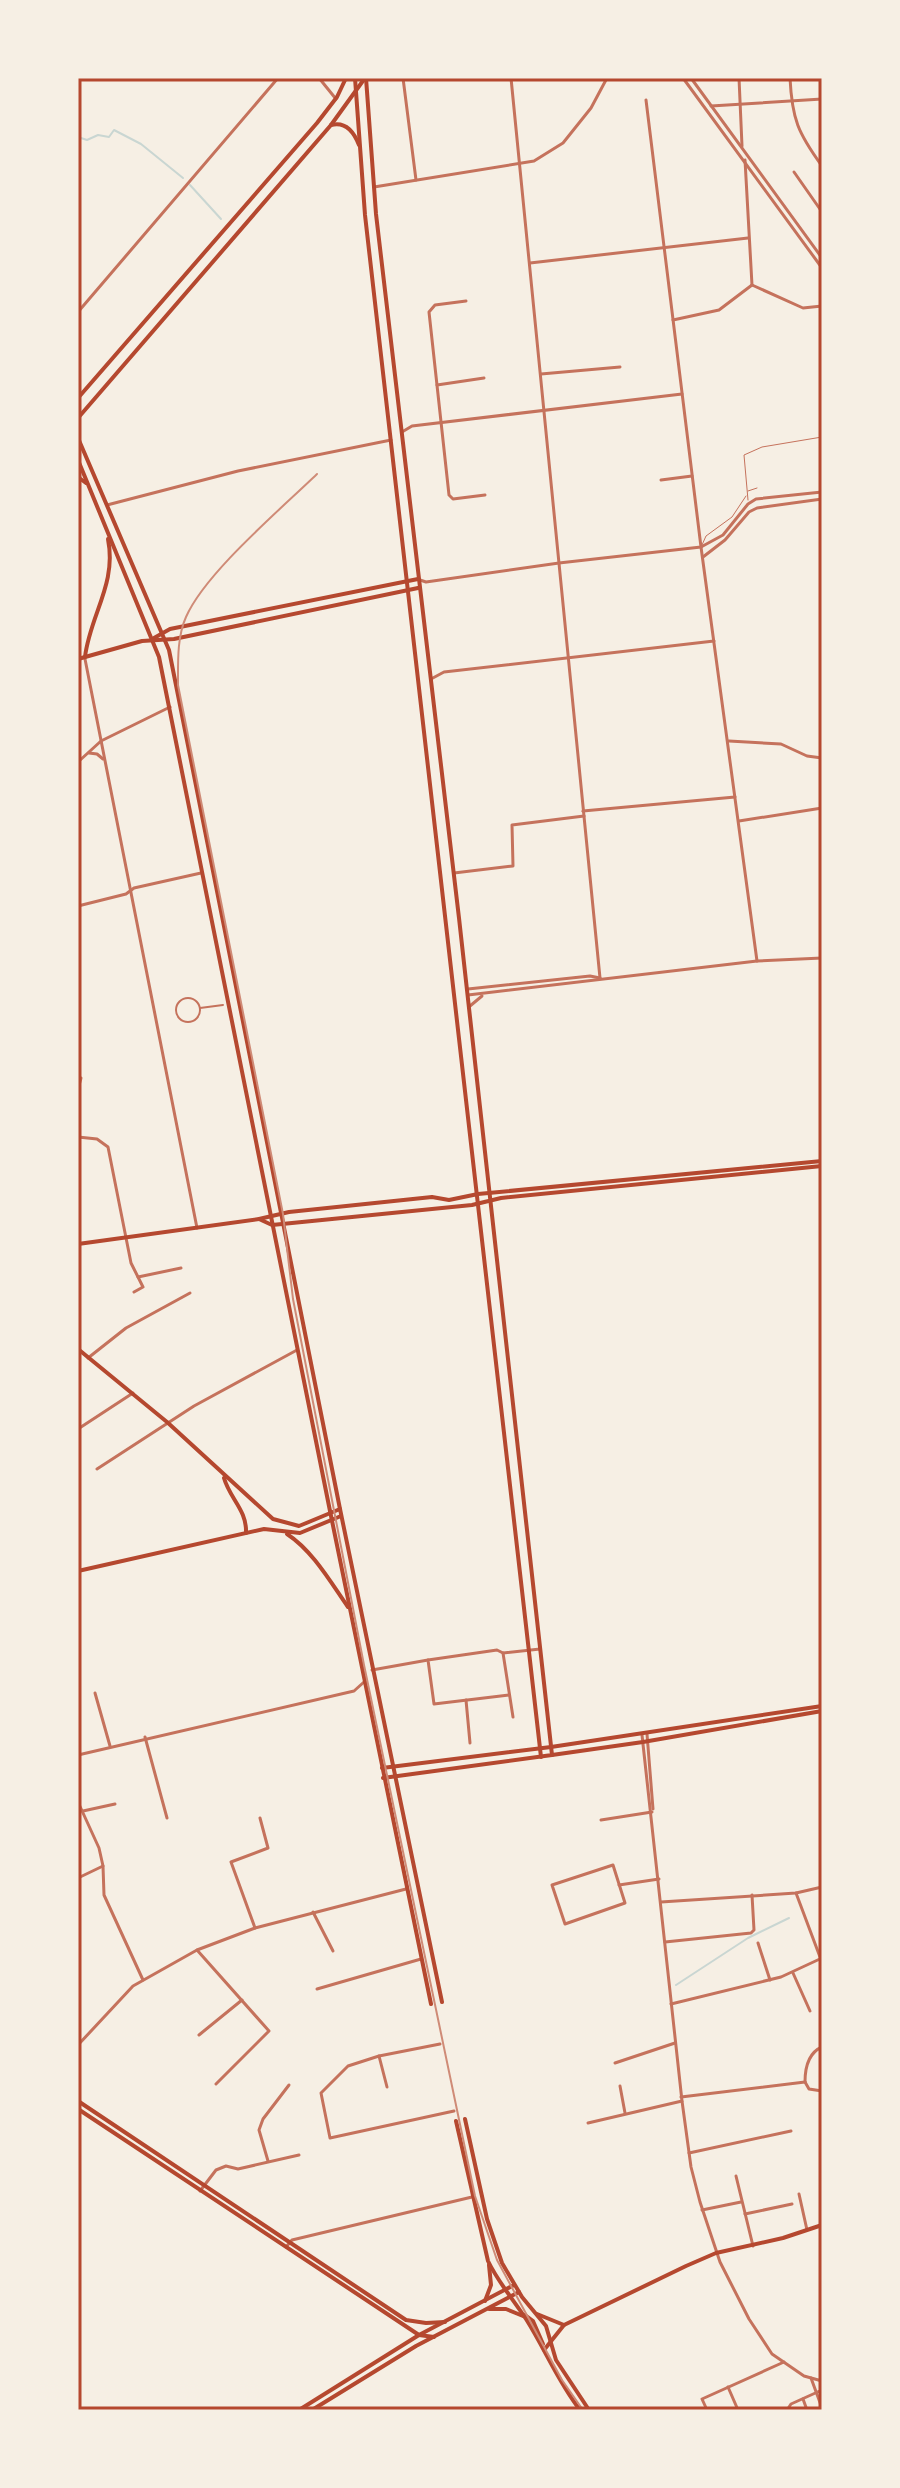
<svg xmlns="http://www.w3.org/2000/svg" width="900" height="2488" font-family="Helvetica,sans-serif">
<rect width="100%" height="100%" fill="#f6efe4"/>
<g fill="none" stroke-linecap="round" stroke-linejoin="round">
<g stroke="#c9d6d2" stroke-width="2">
<polyline points="78,137 87,140 98,135 109,137 114,130 141,144 183,178"/>
<polyline points="190,185 221,219"/>
<polyline points="676,1985 748,1938 789,1918"/>
</g>
<g stroke="#c5725c" stroke-width="1">
<polyline points="748,491 757,488"/>
<polyline points="748,500 744,455 762,447 822,437"/>
<polyline points="702,545 706,536 732,517 746,496"/>
</g>
<g stroke="#c5725c" stroke-width="2">
<circle cx="188" cy="1010" r="12"/>
<polyline points="200,1008 223,1005"/>
</g>
<g stroke="#c5725c" stroke-width="3">
<polyline points="319,78 336,99"/>
<polyline points="403,78 416,180"/>
<polyline points="739,78 742,146"/>
<path d="M790 78C792 119 798 133 822 166"/>
<polyline points="822,78 822,79"/>
<polyline points="646,100 701,547"/>
<polyline points="711,106 822,99"/>
<polyline points="745,160 752,285"/>
<polyline points="794,172 822,212"/>
<polyline points="374,187 534,161 563,143 591,108 607,78"/>
<polyline points="530,263 748,238"/>
<polyline points="752,285 803,308 822,306"/>
<polyline points="466,301 435,305 429,312 449,495 453,499 485,495"/>
<polyline points="78,312 278,78"/>
<polyline points="673,320 719,310 752,285"/>
<polyline points="541,374 620,367"/>
<polyline points="437,385 484,378"/>
<polyline points="402,432 412,426 682,394"/>
<polyline points="661,480 692,476"/>
<polyline points="107,505 238,471 391,440"/>
<polyline points="85,659 197,1228"/>
<polyline points="822,720 822,728"/>
<polyline points="729,741 781,744 807,756 822,758"/>
<polyline points="89,753 97,754 103,759"/>
<polyline points="78,762 101,741 170,707"/>
<polyline points="583,811 735,797"/>
<polyline points="739,821 822,808"/>
<polyline points="454,873 513,866 512,825 584,816"/>
<polyline points="78,906 126,894 134,888 201,873"/>
<polyline points="78,1089 81,1078"/>
<polyline points="78,1137 97,1139 108,1147 131,1263 143,1287 134,1292"/>
<polyline points="138,1277 181,1268"/>
<polyline points="88,1358 126,1328 190,1293"/>
<polyline points="78,1429 133,1393"/>
<polyline points="97,1469 194,1406 297,1350"/>
<polyline points="503,1653 513,1717"/>
<polyline points="372,1670 428,1660"/>
<polyline points="95,1693 110,1746"/>
<polyline points="509,1695 434,1704 428,1660 497,1650 503,1653 540,1649"/>
<polyline points="466,1700 470,1743"/>
<polyline points="145,1737 167,1818"/>
<polyline points="78,1755 354,1691 364,1682"/>
<polyline points="78,1802 99,1848 103,1866 104,1895 143,1980"/>
<polyline points="83,1811 115,1804"/>
<polyline points="601,1820 652,1812"/>
<polygon points="613,1865 625,1903 565,1924 552,1885"/>
<polyline points="78,1878 103,1866"/>
<polyline points="619,1885 659,1879"/>
<polyline points="796,1893 820,1957"/>
<polyline points="661,1902 796,1893 822,1887"/>
<polyline points="313,1912 333,1951"/>
<polyline points="255,1928 231,1862 268,1848 260,1818"/>
<polyline points="665,1942 751,1933 754,1930 752,1895"/>
<polyline points="758,1943 770,1980"/>
<polyline points="197,1950 269,2031 216,2084"/>
<polyline points="793,1973 810,2011"/>
<polyline points="317,1989 421,1959"/>
<polyline points="671,2004 781,1977 822,1958"/>
<polyline points="199,2035 242,2000"/>
<polyline points="440,2044 379,2056 348,2066 321,2093 330,2138 454,2111"/>
<polyline points="78,2045 133,1986 197,1950 255,1928 406,1889"/>
<polyline points="379,2056 387,2087"/>
<polyline points="615,2063 675,2043"/>
<path d="M805 2082C805 2068 808 2053 822 2047"/>
<polyline points="805,2082 809,2089 822,2091"/>
<polyline points="620,2086 625,2113"/>
<polyline points="681,2097 805,2082"/>
<polyline points="588,2123 682,2101"/>
<polyline points="689,2153 791,2131"/>
<polyline points="268,2161 259,2130 263,2119 289,2085"/>
<polyline points="736,2176 753,2246"/>
<polyline points="200,2191 216,2170 226,2166 238,2169 299,2155"/>
<polyline points="799,2194 807,2230"/>
<polyline points="702,2210 741,2202"/>
<polyline points="745,2214 792,2204"/>
<polyline points="286,2247 292,2240 472,2197"/>
<polyline points="811,2378 822,2408"/>
<polyline points="728,2387 738,2410"/>
<polyline points="803,2399 807,2410"/>
<polyline points="707,2410 702,2399 784,2362"/>
<polyline points="787,2410 791,2404 822,2390"/>
</g>
<g stroke="#c5725c" stroke-width="3">
<polyline points="511,78 600,978"/>
<polyline points="683,78 822,268"/>
<polyline points="691,78 822,258"/>
<polyline points="701,547 757,961"/>
<polyline points="703,557 725,540 749,512 757,508 822,499"/>
<polyline points="420,580 426,582 559,563 701,547 723,535 748,504 756,499 822,492"/>
<polyline points="431,679 444,672 714,641"/>
<polyline points="468,989 590,976 600,978"/>
<polyline points="468,995 757,961 822,958"/>
<polyline points="470,1006 482,996"/>
<polyline points="647,1734 653,1809"/>
<polyline points="642,1735 682,2101 691,2167 700,2202 720,2262 749,2319 772,2354 804,2376 822,2381"/>
</g>
<g stroke="#b5482f" stroke-width="4">
<polyline points="78,398 317,123 337,97 346,78"/>
<polyline points="78,418 331,125 365,78"/>
<polyline points="78,438 169,650 340,1509"/>
<polyline points="78,460 159,657 330,1511"/>
<polyline points="78,477 86,483"/>
<polyline points="154,638 170,629 418,579"/>
<path d="M85 657C90 615 117 584 108 539"/>
<polyline points="78,659 142,641 174,639 418,588"/>
<polyline points="259,1219 272,1225 472,1205 501,1198 822,1166"/>
<polyline points="78,1244 259,1219 289,1212 432,1197 449,1200 478,1194 822,1161"/>
<polyline points="551,1747 822,1706"/>
<polyline points="552,1755 643,1742 822,1711"/>
<polyline points="78,2101 406,2320 426,2323 445,2322"/>
<polyline points="78,2109 419,2335 434,2337"/>
<polyline points="537,2314 564,2325"/>
<polyline points="544,2350 564,2325 686,2266 716,2253 783,2238 822,2225"/>
<polyline points="299,2410 419,2335 514,2285"/>
<polyline points="312,2410 416,2346 519,2292"/>
</g>
<g stroke="#b5482f" stroke-width="4">
<polyline points="355,78 365,215 541,1757"/>
<polyline points="366,78 376,214 459,918 552,1755 383,1778"/>
<path d="M331 125C346 121 354 132 359 145"/>
<polyline points="78,1349 167,1422 273,1519 299,1526 340,1509 442,2002"/>
<path d="M224 1478C230 1499 247 1510 246 1533"/>
<polyline points="330,1511 431,2004"/>
<path d="M287 1534C313 1551 331 1583 348 1607"/>
<polyline points="78,1571 264,1529 300,1533 341,1516"/>
<polyline points="382,1768 551,1747"/>
<polyline points="465,2119 487,2219 502,2263 522,2297 546,2326 556,2360 589,2410"/>
<path d="M456 2121 488 2261C498 2282 513 2299 526 2319 545 2349 558 2382 580 2410"/>
<polyline points="485,2301 491,2285 489,2265"/>
<polyline points="489,2309 506,2309 523,2316"/>
<polyline points="525,2315 533,2321 543,2344"/>
</g>
<path stroke="#cf8b77" stroke-width="2" d="M317 474C281 509 205 573 186 617 177 637 178 662 178 685L283 1214 293 1299 364 1665 475 2196 497 2260 562 2380 583 2410"/>
</g>
<rect width="900" height="2488" fill="none" stroke="#f6efe4" stroke-width="160"/>
<rect x="80" y="80" width="740" height="2328" fill="none" stroke="#b5482f" stroke-width="3"/>
</svg>
